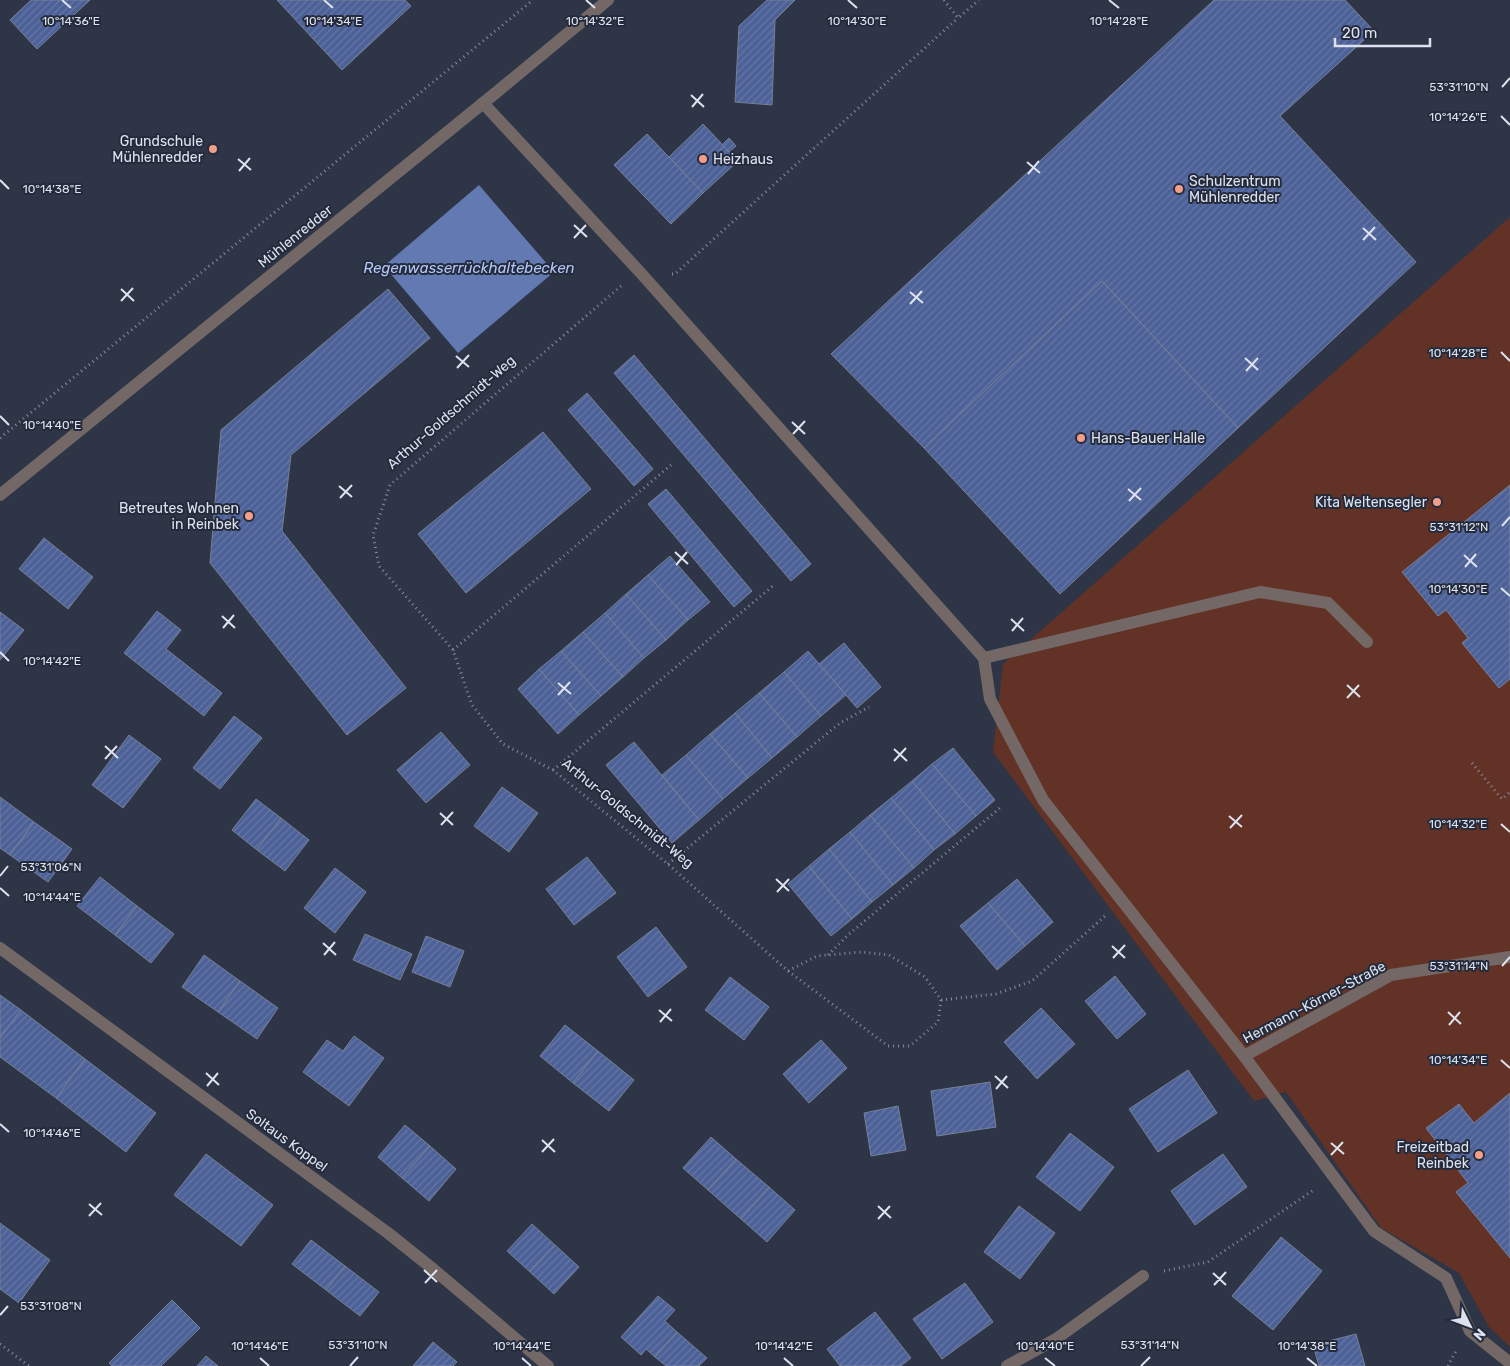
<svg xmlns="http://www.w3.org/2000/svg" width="1510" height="1366" font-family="Rubik,sans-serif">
<defs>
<pattern id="building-hatch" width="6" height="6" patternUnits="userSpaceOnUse" patternTransform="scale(1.25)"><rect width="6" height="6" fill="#4c6197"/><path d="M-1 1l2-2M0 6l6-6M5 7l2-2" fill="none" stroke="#6577a6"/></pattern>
</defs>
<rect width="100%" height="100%" fill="#2d3547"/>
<polygon fill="#633226" points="1510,217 1510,1347 1489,1327 1459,1273 1381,1228 1286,1092 1254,1101 993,752 1003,664"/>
<polygon fill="#6379b1" points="479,185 554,272 458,353 384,266"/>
<g fill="url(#building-hatch)" stroke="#778094">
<polygon points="31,0 90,0 37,49 10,20"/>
<polygon points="277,0 405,0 411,6 342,70"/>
<polygon points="767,0 795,0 775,20 772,105 735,102 739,26"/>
<polygon points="1214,0 1345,0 1374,31 1280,116 1416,262 1238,428 1102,281 924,448 831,354"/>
<polygon points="703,124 738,161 703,193 669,157"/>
<polygon points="647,134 703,193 671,224 614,165"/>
<polygon points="729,138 736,146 729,152 722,145"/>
<polygon points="1102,281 1238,428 1060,594 924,448"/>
<polygon points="388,289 430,338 291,455 282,531 406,688 347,735 210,563 221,430"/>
<polygon points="634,355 811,564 791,581 614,373"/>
<polygon points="587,393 653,469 634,486 568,410"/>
<polygon points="543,432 591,489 466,593 418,534"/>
<polygon points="1510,485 1510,679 1499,688 1462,643 1468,638 1446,610 1438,616 1402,572"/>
<polygon points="666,489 752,591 734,607 648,504"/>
<polygon points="44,538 93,577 68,609 19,569"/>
<polygon points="670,556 710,602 688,620 648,575"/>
<polygon points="648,575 688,620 666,640 626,594"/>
<polygon points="626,594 666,640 644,658 605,613"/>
<polygon points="157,611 181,630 166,649 222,693 204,716 124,653"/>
<polygon points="0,612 24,630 0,660"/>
<polygon points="605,613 644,658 623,677 583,632"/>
<polygon points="583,632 623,677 601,696 561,651"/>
<polygon points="844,643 881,687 857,708 819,664"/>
<polygon points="561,651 601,696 579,715 539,669"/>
<polygon points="808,651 846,695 821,716 784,672"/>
<polygon points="539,669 579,715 558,734 518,689"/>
<polygon points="784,672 821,716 797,737 759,693"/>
<polygon points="759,693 797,737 772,758 735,713"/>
<polygon points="735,713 772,758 748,778 710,734"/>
<polygon points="234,716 262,738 220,789 193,768"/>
<polygon points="441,732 470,765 426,803 397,770"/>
<polygon points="710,734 748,778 723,799 686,755"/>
<polygon points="129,735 161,759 123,808 92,785"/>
<polygon points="634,742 699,820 672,843 606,765"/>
<polygon points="953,748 995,800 976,816 932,764"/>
<polygon points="686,755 723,799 699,820 662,775"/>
<polygon points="932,764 976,816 955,834 912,781"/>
<polygon points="912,781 955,834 934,850 891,798"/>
<polygon points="502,787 538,813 509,852 474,826"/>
<polygon points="0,797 34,822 10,855 0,848"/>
<polygon points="891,798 934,850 914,868 870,815"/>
<polygon points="256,799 281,818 257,850 232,830"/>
<polygon points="870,815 914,868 893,885 850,832"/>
<polygon points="281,818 309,840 285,871 257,850"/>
<polygon points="34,822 72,849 48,882 10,855"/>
<polygon points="850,832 893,885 872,902 829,849"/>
<polygon points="829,849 872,902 852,919 809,866"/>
<polygon points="587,857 616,893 574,925 546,889"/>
<polygon points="809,866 852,919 831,936 788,884"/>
<polygon points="335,868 366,892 335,933 304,908"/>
<polygon points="100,877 137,906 115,935 77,906"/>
<polygon points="1017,879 1053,922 1025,946 988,903"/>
<polygon points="988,903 1025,946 997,970 960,926"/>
<polygon points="137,906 174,934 151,963 115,935"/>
<polygon points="656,927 687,967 648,997 617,957"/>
<polygon points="365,934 412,954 400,980 353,960"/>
<polygon points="426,936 464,951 450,987 412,972"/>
<polygon points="204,955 240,981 218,1012 182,987"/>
<polygon points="1115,976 1146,1014 1117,1039 1085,1001"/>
<polygon points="730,977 769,1007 744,1040 705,1010"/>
<polygon points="240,981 278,1008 257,1039 218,1012"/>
<polygon points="0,995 21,1010 0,1038"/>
<polygon points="1041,1008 1075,1044 1037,1079 1004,1042"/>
<polygon points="21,1010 85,1059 56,1098 0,1057 0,1038"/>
<polygon points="565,1025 598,1051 573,1083 540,1056"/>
<polygon points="354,1036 384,1058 349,1106 303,1072 327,1040 343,1051"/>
<polygon points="821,1040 847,1068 809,1103 783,1074"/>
<polygon points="598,1051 634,1080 609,1111 573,1083"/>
<polygon points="85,1059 156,1113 126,1152 56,1098"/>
<polygon points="1188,1070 1217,1113 1158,1152 1129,1109"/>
<polygon points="990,1082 996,1127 937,1136 931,1091"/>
<polygon points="1510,1093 1510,1258 1456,1192 1468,1183 1426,1128 1459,1104 1474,1123"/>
<polygon points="898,1106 906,1150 871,1156 864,1113"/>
<polygon points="405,1125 430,1146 402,1178 378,1157"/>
<polygon points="1070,1133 1114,1167 1080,1211 1036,1177"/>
<polygon points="711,1137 736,1159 708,1190 683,1168"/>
<polygon points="430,1146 456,1169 429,1201 402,1178"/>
<polygon points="206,1154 273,1205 241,1246 174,1195"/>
<polygon points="1223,1154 1247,1187 1195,1225 1171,1191"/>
<polygon points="736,1159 769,1187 741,1219 708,1190"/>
<polygon points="769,1187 795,1210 767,1242 741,1219"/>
<polygon points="1019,1206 1055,1233 1020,1279 984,1252"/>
<polygon points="0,1223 50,1260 19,1303 0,1289"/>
<polygon points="532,1224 555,1245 530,1272 507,1251"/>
<polygon points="1281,1237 1322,1271 1273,1330 1232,1296"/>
<polygon points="311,1240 345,1266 326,1290 292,1264"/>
<polygon points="555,1245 579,1267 554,1294 530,1272"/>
<polygon points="345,1266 379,1292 360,1316 326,1290"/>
<polygon points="965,1283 993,1322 942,1359 913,1319"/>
<polygon points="658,1296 675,1310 665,1321 677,1332 655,1357 646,1349 641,1355 621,1337"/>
<polygon points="172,1300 200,1328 161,1366 112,1366 109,1363"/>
<polygon points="875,1312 911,1358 901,1366 840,1366 827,1349"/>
<polygon points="677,1332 707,1358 699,1366 666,1366 655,1357"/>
<polygon points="1356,1334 1365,1366 1319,1366 1313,1345"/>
<polygon points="433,1342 457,1362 453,1366 413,1366"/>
<polygon points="206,1356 218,1366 197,1366"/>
</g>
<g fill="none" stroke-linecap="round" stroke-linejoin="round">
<g stroke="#868c9b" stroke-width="3" stroke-dasharray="1 4" stroke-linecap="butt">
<polyline points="944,0 958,18 979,0"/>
<polyline points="672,274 675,274 958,18"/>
<polyline points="621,286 390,485 373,535 379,566 453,650 472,705 503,744 553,770 669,865 788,971 888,1046 910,1046 938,1022 941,1000 925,977 889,955 862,952 817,956 788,971"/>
<polyline points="0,438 533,0"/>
<polyline points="453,650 671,465"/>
<polyline points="1472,763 1502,799 1510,792"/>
<polyline points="553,770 774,585"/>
<polyline points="668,864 840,723 869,707"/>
<polyline points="828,955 848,935 1000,808"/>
<polyline points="941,1000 996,994 1032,981 1105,916"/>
<polyline points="1164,1271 1208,1262 1315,1189"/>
<polyline points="0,1344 29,1366"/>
<polyline points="1448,1366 1457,1349"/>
</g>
<polyline stroke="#736865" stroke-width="12" points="984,658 1260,592 1328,603 1367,642"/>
<g stroke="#736865" stroke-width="12">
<polyline points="984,658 990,699 1043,800 1244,1056 1374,1231 1446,1278 1470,1331 1510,1363"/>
<polyline points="1244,1056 1391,975 1510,957"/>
</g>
<g stroke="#736865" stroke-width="12">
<polyline points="483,103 639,271 984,658"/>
<polyline points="0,495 498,91 608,0"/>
<polyline points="0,948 388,1233 433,1269 548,1366"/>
<polyline points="1007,1366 1056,1339 1143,1276"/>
</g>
</g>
<path fill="none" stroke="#dde2ee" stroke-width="2" d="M62 0 71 8M324 0 333 8M586 0 595 8M848 0 857 8M1109 0 1119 8M1502 87 1510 78M691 95 704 107M692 107 703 94M1501 116 1510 125M238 159 251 170M1027 162 1040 173M239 171 250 158M1028 174 1039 161M0 180 9 189M574 225 587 237M1363 228 1376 240M574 238 586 225M1363 240 1375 227M121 289 134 301M910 292 923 303M121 301 133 288M910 304 922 291M1501 352 1510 361M456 356 469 367M1245 358 1258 370M457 368 469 355M1246 371 1258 358M0 416 9 425M792 422 805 434M793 434 805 421M339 486 352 497M1128 489 1141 500M340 498 352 485M1129 501 1141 488M1502 526 1510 517M675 552 688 564M1464 555 1477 567M676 565 687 552M1465 567 1476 554M1501 588 1510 596M222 616 235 628M1011 619 1024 631M223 628 234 615M1012 631 1023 618M0 652 9 661M558 683 571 694M1347 685 1360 697M558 695 570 682M1347 698 1359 685M105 746 118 758M894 749 907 761M105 759 117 746M894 761 906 748M440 813 453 825M1229 816 1242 827M1501 824 1510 832M441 825 453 812M1230 828 1242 815M0 876 8 866M776 879 789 891M0 888 9 896M777 892 789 879M323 943 336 955M1112 946 1125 958M324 955 335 942M1113 958 1125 945M1502 966 1510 957M659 1010 672 1021M1448 1012 1461 1024M660 1022 671 1009M1449 1025 1460 1012M1501 1060 1510 1068M206 1073 219 1085M995 1076 1008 1088M207 1086 218 1073M996 1089 1007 1076M0 1124 9 1132M542 1140 555 1152M1331 1143 1344 1154M542 1152 554 1139M1331 1155 1343 1142M89 1204 102 1215M878 1206 891 1218M89 1216 101 1203M878 1219 890 1206M424 1270 437 1282M1213 1273 1226 1285M425 1283 437 1270M1214 1285 1226 1272M0 1315 8 1306M260 1358 269 1366M522 1358 531 1366M784 1358 793 1366M1045 1358 1055 1366M1307 1358 1317 1366M350 1366 358 1357M1141 1366 1150 1357"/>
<g fill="#f49e89" stroke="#242b3c" stroke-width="2">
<circle cx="213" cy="149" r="5"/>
<circle cx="703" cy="159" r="5"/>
<circle cx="1179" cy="189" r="5"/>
<circle cx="1081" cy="438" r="5"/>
<circle cx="1437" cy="502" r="5"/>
<circle cx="249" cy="516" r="5"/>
<circle cx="1479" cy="1155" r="5"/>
</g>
<g text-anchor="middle" stroke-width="4" stroke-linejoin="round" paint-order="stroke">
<g font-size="14" fill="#dde2ee" stroke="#242b3c" text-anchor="end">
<text x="203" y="146">Grundschule<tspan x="203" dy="16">Mühlenredder</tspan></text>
<text x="713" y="164" text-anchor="start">Heizhaus</text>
<text x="1189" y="186" text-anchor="start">Schulzentrum<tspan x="1189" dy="16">Mühlenredder</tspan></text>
<text x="1091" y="443" text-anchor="start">Hans-Bauer Halle</text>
<text x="1427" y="507">Kita Weltensegler</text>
<text x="239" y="513">Betreutes Wohnen<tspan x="239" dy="16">in Reinbek</tspan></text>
<text x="1469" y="1152">Freizeitbad<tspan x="1469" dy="16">Reinbek</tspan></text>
</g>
<g font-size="14" fill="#dde2ee" stroke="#242b3c">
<text transform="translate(295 236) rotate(-39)" y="5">Mühlenredder</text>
<text transform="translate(451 412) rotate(-41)" y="5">Arthur-Goldschmidt-Weg</text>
<text transform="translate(628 813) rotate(39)" y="5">Arthur-Goldschmidt-Weg</text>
<text transform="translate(1314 1002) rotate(-28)" y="5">Hermann-Körner-Straße</text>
<text transform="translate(287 1140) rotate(36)" y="5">Soltaus Koppel</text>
</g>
<g font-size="15" font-style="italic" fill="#b2c6f7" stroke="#242b3c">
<text x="469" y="273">Regenwasserrückhaltebecken</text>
</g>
</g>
<g font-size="12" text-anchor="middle" fill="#dde2ee" stroke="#242b3c" stroke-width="4" stroke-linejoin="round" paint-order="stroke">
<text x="857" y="25">10°14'30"E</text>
<text x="1119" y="25">10°14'28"E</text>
<text x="71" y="25">10°14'36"E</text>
<text x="333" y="25">10°14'34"E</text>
<text x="595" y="25">10°14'32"E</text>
<text x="1459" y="91">53°31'10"N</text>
<text x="1458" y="121">10°14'26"E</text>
<text x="52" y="193">10°14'38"E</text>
<text x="1458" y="357">10°14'28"E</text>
<text x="52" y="429">10°14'40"E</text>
<text x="1459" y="531">53°31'12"N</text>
<text x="1458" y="593">10°14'30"E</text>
<text x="52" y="665">10°14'42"E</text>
<text x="1458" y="828">10°14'32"E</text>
<text x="51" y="871">53°31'06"N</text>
<text x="52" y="901">10°14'44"E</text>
<text x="1459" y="970">53°31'14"N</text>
<text x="1458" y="1064">10°14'34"E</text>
<text x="52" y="1137">10°14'46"E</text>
<text x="51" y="1310">53°31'08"N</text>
<text x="358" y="1349">53°31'10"N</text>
<text x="1150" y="1349">53°31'14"N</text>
<text x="260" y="1350">10°14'46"E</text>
<text x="522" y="1350">10°14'44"E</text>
<text x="784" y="1350">10°14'42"E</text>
<text x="1045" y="1350">10°14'40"E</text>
<text x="1307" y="1350">10°14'38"E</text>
</g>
<g transform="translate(1470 1326) rotate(132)" stroke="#242b3c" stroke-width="4" paint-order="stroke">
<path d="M0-4L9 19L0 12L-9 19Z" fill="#dde2ee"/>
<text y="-8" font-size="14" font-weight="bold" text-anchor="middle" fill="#dde2ee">N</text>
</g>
<path d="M1335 38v8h95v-8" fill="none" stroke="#dde2ee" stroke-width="2.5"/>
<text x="1342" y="38" font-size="15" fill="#dde2ee" stroke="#242b3c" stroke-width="4" paint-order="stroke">20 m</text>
</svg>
